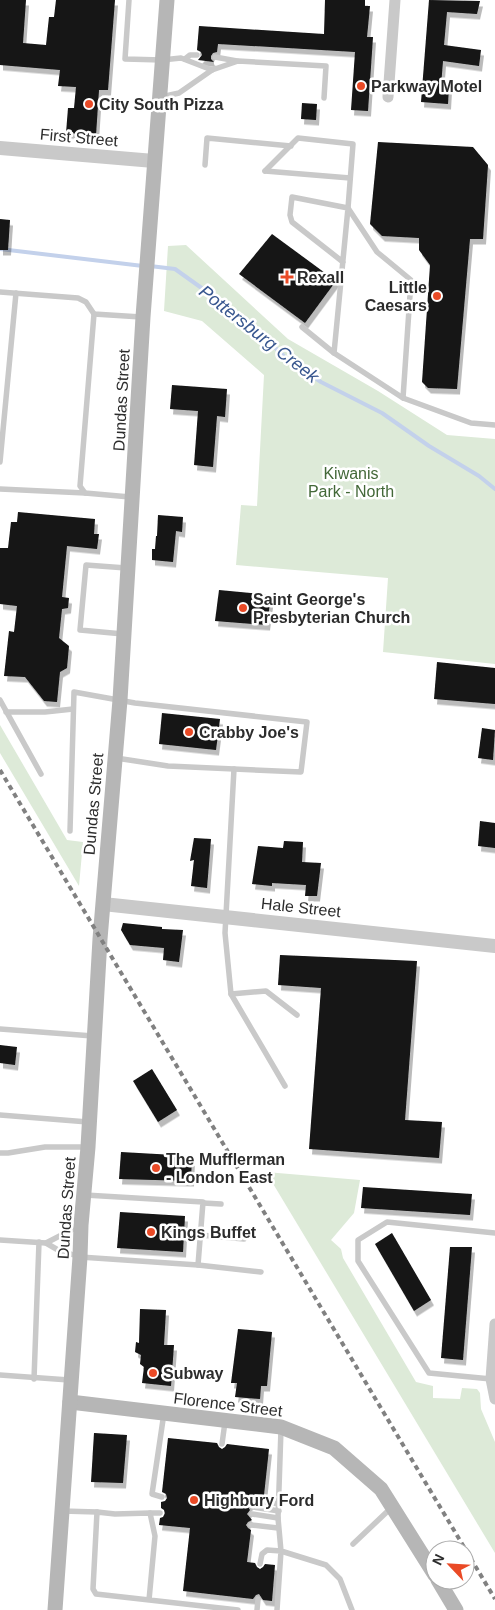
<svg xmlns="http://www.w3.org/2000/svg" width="495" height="1610" font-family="Arial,sans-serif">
<defs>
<filter id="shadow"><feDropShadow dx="3" dy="5.5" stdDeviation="0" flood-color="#0004"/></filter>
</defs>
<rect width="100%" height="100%" fill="#fff"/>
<g fill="#ddead8">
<polygon points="186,245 288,339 378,391 447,435 495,439 495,664 383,652 388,578 236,565 241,505 257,506 264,375 202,321 164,311 168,246"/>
<polygon points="0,725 67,840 83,842 79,886 0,753"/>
<polygon points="266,1172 360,1180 354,1213 331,1240 341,1249 343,1258 416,1382 433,1386 433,1398 460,1399 462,1388 477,1389 480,1393 481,1409 495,1442 495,1553"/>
</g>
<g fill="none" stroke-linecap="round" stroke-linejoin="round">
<g stroke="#c3d1eb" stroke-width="4">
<polyline points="0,249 143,266"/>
<polyline points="150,266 175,269 245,319 287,359 321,382 382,413 429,446 479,476 495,489"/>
</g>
</g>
<g fill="#131313" filter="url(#shadow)">
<polygon points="0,0 26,0 23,43 46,45 49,17 54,17 56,0 115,0 108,90 99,90 96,135 66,133 68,108 74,108 76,87 58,86 60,70 0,65"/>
<polygon points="325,0 365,0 365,6 370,6 367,37 373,37 368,111 351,110 355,52 218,44 217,52 213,53 211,56 211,59 214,62 198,60 202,55 201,52 197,50 199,26 324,34"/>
<polygon points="429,0 480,1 477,14 447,12 444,45 481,50 479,66 443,61 441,86 449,87 448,104 421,102"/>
<polygon points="302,103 317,104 316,120 301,119"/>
<polygon points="378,142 473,147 488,165 483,239 470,239 457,389 428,388 422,382 430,265 419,250 419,238 382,236 370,224"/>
<polygon points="0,219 10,220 8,250 0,250"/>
<polygon points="272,234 336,281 305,323 239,274"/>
<polygon points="172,385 227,389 225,417 217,416 213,467 194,465 198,411 170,409"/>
<polygon points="18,512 95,519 94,534 99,534 97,549 67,546 62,597 69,598 68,608 62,609 59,638 69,646 67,668 60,672 57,702 44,701 25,677 4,676 9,631 14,632 17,606 0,604 0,548 8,548 11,522 17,522"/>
<polygon points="158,515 183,517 182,532 176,531 173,562 152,560 152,549 155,549 156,536 157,536"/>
<polygon points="219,590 271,595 267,625 215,621"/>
<polygon points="437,662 495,668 495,704 434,699"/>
<polygon points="162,713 220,719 216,750 159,744"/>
<polygon points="482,728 495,730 493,760 478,758"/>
<polygon points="480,821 495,823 495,848 478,846"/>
<polygon points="194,838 211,839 207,888 191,886 194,860 190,861"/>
<polygon points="284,841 303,842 302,862 321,863 317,896 305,896 306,885 272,883 272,886 252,884 258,846 283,848"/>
<polygon points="123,923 162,927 162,929 183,930 179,962 163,960 164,948 130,945 121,930"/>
<polygon points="280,955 417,961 405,1120 442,1122 439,1158 309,1149 321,988 278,985"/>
<polygon points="0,1045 17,1047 15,1065 0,1063"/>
<polygon points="152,1069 177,1110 158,1122 133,1081"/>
<polygon points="121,1152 192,1156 191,1181 119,1179"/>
<polygon points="363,1187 472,1194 470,1215 361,1208"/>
<polygon points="120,1212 185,1216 183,1252 117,1248"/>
<polygon points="392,1233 431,1300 414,1311 375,1244"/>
<polygon points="450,1247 472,1247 463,1360 441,1358"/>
<polygon points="140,1309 166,1310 164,1345 174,1345 171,1386 142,1383 144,1367 140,1364 141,1355 135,1352 136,1342 139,1343"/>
<polygon points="238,1329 272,1332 267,1386 261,1386 260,1399 235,1397 237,1383 231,1383"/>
<polygon points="94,1433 127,1435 123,1483 91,1482"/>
<polygon points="168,1438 217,1443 219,1447 222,1449 225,1447 227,1444 269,1449 264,1495 255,1494 250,1497 251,1503 248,1507 250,1510 247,1514 252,1520 248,1522 246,1525 248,1528 251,1530 247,1562 255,1563 257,1567 260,1569 263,1567 265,1564 275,1565 272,1601 263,1600 259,1594 256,1595 253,1599 183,1591 190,1528 159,1525 160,1518 163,1517 165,1513 164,1510 161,1508 161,1502 165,1501 167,1498 166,1494 162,1492"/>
</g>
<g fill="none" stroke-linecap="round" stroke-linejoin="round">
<g stroke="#c9c9c9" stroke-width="5.5">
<polyline points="129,0 125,59 162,60 181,58 212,70"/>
<polyline points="215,57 237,61"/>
<polyline points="185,59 190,55 197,55"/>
<polyline points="161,97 179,93 212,70 238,61 326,66 324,98"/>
<polyline points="205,165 207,138 291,146"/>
<polyline points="265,171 298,138 353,144 348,208 377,252 411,280 403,398 471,423 495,425"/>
<polyline points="265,171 350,178"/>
<polyline points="0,292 78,298 86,302 94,314 141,317"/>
<polyline points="94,314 80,486 85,493 130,497"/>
<polyline points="302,327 334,353 348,208 292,197 290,215 292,222 343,262"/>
<polyline points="334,353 403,398"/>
<polyline points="0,462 16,293"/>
<polyline points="0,489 85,493"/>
<polyline points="123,634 80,630 86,565 126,568"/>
<polyline points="0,700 41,774"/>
<polyline points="6,712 45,712 73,709"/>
<polyline points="234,769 225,933 231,994 285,1086"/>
<polyline points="70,831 74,692 135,703 307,722 301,772 168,766 116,758"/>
<polyline points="231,994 266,991 297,1015"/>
<polyline points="0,1029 93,1036"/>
<polyline points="0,1115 88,1122"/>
<polyline points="0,1153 8,1153 45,1147 87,1147"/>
<polyline points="203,1203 221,1204"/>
<polyline points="200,1235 244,1239"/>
<polyline points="0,1240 46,1243 58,1250 80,1257 198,1265 203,1202 85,1195"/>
<polyline points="46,1243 79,1226"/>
<polyline points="198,1265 261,1272"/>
<polyline points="0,1375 69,1380"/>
<polyline points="34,1379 39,1242"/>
<polyline points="491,1379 429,1373 358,1261 358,1240 387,1222 495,1233"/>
<polyline points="281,1429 278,1518 281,1551 326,1565 340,1579 352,1610"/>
<polyline points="222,1444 225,1422"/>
<polyline points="162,1497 152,1494 164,1413"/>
<polyline points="254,1500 279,1504"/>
<polyline points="253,1507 279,1511"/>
<polyline points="62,1511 97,1512"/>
<polyline points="150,1513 160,1513"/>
<polyline points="252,1514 278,1518"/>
<polyline points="251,1525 278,1528"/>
<polyline points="353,1544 391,1508"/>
<polyline points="260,1564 262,1554 267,1550 281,1551 277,1610"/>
<polyline points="149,1600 155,1536 150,1513 115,1514 97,1512 93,1589 96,1594 238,1610"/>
<polyline points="257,1610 258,1599"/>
</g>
<g stroke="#c9c9c9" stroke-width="11">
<polyline points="388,97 395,0"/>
<polyline points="495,1324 491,1379 495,1399"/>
</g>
<g stroke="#c9c9c9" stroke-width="14">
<polyline points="0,148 154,161"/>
<polyline points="103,904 495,946"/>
</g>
<g stroke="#b6b6b6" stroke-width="15">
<polyline points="70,1402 281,1427 334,1448 381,1489 435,1575"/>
<polyline points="438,1580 456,1610"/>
<polyline points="55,1610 80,1257 81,1225 88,1147 100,939 120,700 143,317 167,0"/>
</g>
<polyline stroke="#818181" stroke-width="4" stroke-dasharray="5 4" stroke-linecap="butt" points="0,770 495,1599"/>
</g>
<g fill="#ea4a26" stroke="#fff" stroke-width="2">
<circle cx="361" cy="86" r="5"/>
<circle cx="89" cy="104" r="5"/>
<path d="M284.5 269.5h5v5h5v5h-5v5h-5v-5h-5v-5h5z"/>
<circle cx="437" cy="296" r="5"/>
<circle cx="243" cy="608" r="5"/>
<circle cx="189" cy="732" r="5"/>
<circle cx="156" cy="1168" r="5"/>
<circle cx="151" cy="1232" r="5"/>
<circle cx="153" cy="1373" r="5"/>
<circle cx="194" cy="1500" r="5"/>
</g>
<g text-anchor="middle" stroke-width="5" stroke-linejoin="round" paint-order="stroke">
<g font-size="16" font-weight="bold" fill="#2c2c2c" stroke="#fff" text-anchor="start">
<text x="371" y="92">Parkway Motel</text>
<text x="99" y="110">City South Pizza</text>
<text x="297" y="283">Rexall</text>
<text x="427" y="293" text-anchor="end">Little<tspan x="427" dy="18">Caesars</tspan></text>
<text x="253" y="605">Saint George's<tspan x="253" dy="18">Presbyterian Church</tspan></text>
<text x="199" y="738">Crabby Joe's</text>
<text x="166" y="1165">The Mufflerman<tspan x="166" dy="18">- London East</tspan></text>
<text x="161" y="1238">Kings Buffet</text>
<text x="163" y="1379">Subway</text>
<text x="204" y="1506">Highbury Ford</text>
</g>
<g font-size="16" fill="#2c2c2c" stroke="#fff">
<text transform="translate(79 137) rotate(5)" y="6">First Street</text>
<text transform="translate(121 400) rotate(-87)" y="6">Dundas Street</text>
<text transform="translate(93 804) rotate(-85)" y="6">Dundas Street</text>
<text transform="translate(301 907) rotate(6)" y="6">Hale Street</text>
<text transform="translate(66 1208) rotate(-86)" y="6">Dundas Street</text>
<text transform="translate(228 1404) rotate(7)" y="6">Florence Street</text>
</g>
<g font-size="16" fill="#436838" stroke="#fff">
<text x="351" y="479">Kiwanis<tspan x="351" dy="18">Park - North</tspan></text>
</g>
<g font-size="18" font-style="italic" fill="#38578f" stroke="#fff">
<text transform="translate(259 334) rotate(38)" y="6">Pottersburg Creek</text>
</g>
</g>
<g transform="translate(450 1565) rotate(295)"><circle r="24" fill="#ffffff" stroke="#ababab"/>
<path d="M0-4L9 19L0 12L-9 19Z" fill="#ea4a26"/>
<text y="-8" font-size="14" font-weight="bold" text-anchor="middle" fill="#2c2c2c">N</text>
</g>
</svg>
